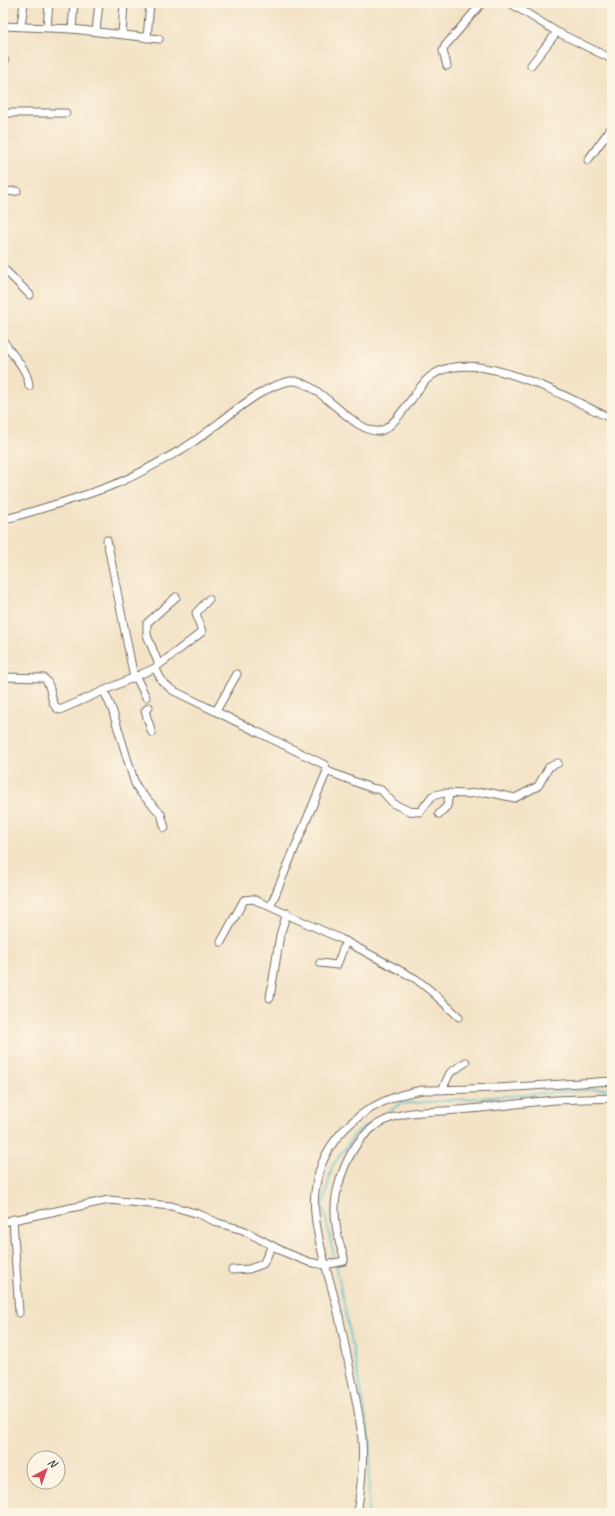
<svg xmlns="http://www.w3.org/2000/svg" width="615" height="1516" font-family="Caveat,sans-serif">
<rect width="100%" height="100%" fill="#fcf5e5"/>
<filter id="ink" filterUnits="userSpaceOnUse"><feTurbulence type="fractalNoise" baseFrequency=".025" numOctaves="2"/><feDisplacementMap in="SourceGraphic" scale="8" xChannelSelector="R" yChannelSelector="G"/><feConvolveMatrix kernelMatrix="1 2 1 2 8 2 1 2 1" color-interpolation-filters="sRGB"/></filter>
<filter id="wash" filterUnits="userSpaceOnUse"><feTurbulence type="fractalNoise" baseFrequency=".012" numOctaves="4" result="noise"/><feDisplacementMap in="SourceGraphic" scale="16" xChannelSelector="R" yChannelSelector="G"/><feGaussianBlur stdDeviation="0.9" result="paint"/><feColorMatrix in="noise" values="0 0 0 0 0 0 0 0 0 0 0 0 0 0 0 0 0 1.4 0 .05"/><feComposite in="paint" operator="in"/></filter>
<g filter="url(#wash)">
<rect width="100%" height="100%" fill="#f3e2c5"/>
<g fill="none" stroke-linecap="round" stroke-linejoin="round">
<g stroke="#55c0d0" stroke-width="1.5">
<polyline points="335,1261 323,1206 332,1166 356,1133 400,1104 612,1088"/>
<polyline points="336,1264 371,1441 368,1513"/>
</g>
</g>
</g>
<g filter="url(#ink)">
<g fill="none" stroke-linecap="round" stroke-linejoin="round">
<defs>
<g id="minor">
<polyline points="510,3 557,32 612,59"/>
<polyline points="3,26 72,29 159,39"/>
<polyline points="21,26 24,3"/>
<polyline points="47,27 49,3"/>
<polyline points="72,29 74,3"/>
<polyline points="96,31 99,3"/>
<polyline points="122,34 124,3"/>
<polyline points="147,38 150,3"/>
<polyline points="3,61 5,61"/>
<polyline points="531,65 557,32"/>
<polyline points="447,66 443,51 445,46 482,3"/>
<polyline points="3,113 66,113"/>
<polyline points="588,160 612,127"/>
<polyline points="3,192 17,191"/>
<polyline points="3,268 30,295"/>
<path d="M3 340C11 355 28 368 29 386"/>
<path d="M3 520C40 509 77 499 113 485 137 476 163 460 184 448 215 430 258 385 291 381 317 378 354 435 380 431 393 429 413 396 422 385 460 335 569 399 612 419"/>
<polyline points="107,540 134,678"/>
<polyline points="159,665 147,635 147,623 176,597"/>
<polyline points="155,668 202,632 196,613 209,599"/>
<path d="M3 677 44 678C54 686 48 705 60 710L155 668 162 681 172 690 325 765 327 771 271 905"/>
<polyline points="136,677 146,697"/>
<polyline points="104,691 112,709 135,784 140,792 161,814 165,828"/>
<polyline points="149,707 145,711 152,733"/>
<polyline points="216,711 237,674"/>
<polyline points="327,771 371,788 381,790 394,804 409,811 420,812 432,796 443,793 466,794 487,792 515,798 538,786 549,767 558,763"/>
<polyline points="439,814 447,806 449,794"/>
<polyline points="221,942 244,900 253,899 341,939 416,979 431,991 459,1017"/>
<polyline points="320,963 337,965 346,941"/>
<polyline points="270,998 280,935 287,913"/>
<polyline points="442,1090 450,1073 466,1062"/>
<polyline points="13,1219 19,1313"/>
<path d="M3 1222 109 1200 171 1206 199 1214 218 1223 243 1230 284 1252 309 1262 325 1265 344 1261C345 1254 340 1248 339 1241 335 1224 333 1204 338 1187 344 1164 355 1140 375 1126 403 1108 428 1113 458 1110 491 1108 524 1102 557 1100 576 1099 594 1099 612 1098"/>
<polyline points="232,1270 249,1269 263,1264 272,1246"/>
<path d="M357 1513C362 1484 365 1452 360 1423 357 1402 352 1381 348 1360 344 1342 341 1323 336 1304 328 1273 311 1223 315 1192 321 1135 370 1098 423 1090 486 1090 549 1085 612 1081"/>
</g>
</defs>
<use href="#minor" stroke="#716b61" stroke-width="9"/>
<use href="#minor" stroke="#fff" stroke-width="7"/>
</g>
</g>
<rect width="615" height="1516" fill="none" stroke="#fcf5e5" stroke-width="16"/>
<g transform="translate(46 1470) rotate(41)"><circle r="19" fill="#fcf5e5" stroke="#a8a49b"/>
<path d="M0-3L7 15L0 10L-7 15Z" fill="#d1495b"/>
<text y="-6" font-size="11" font-weight="bold" text-anchor="middle" fill="#2b2b2b">N</text>
</g>
</svg>
